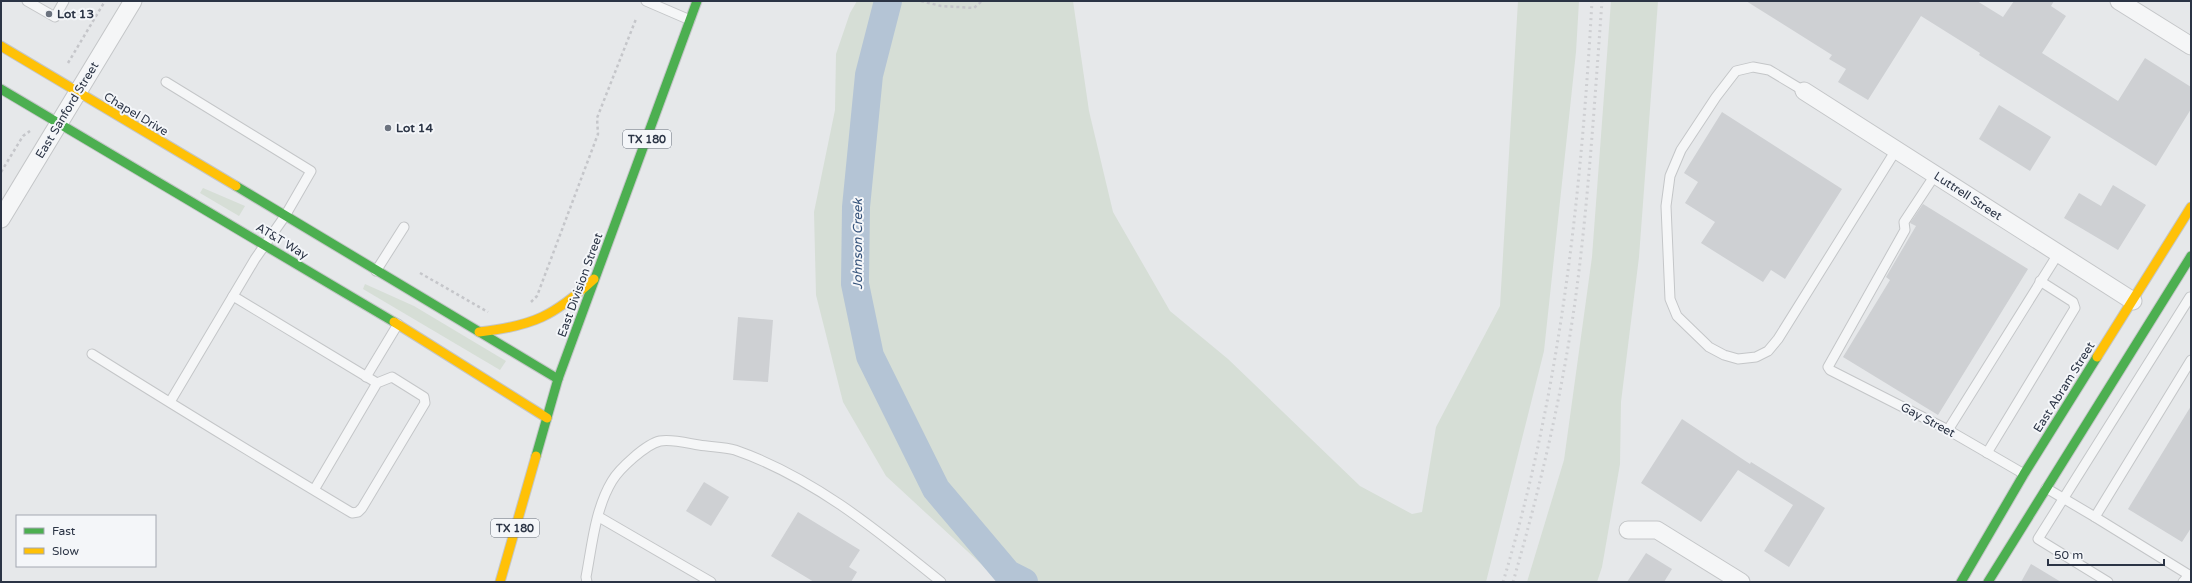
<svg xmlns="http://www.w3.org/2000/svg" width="2192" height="583" font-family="'Varela Round',sans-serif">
<rect width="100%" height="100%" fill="#e6e8ea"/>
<g fill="#d6ded6">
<polygon points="857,1 1073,1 1089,111 1113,212 1170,311 1228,359 1360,486 1412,514 1422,512 1436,427 1500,306 1518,1 1579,1 1576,52 1544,351 1486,582 1003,582 993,575 886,476 843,402 816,295 814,212 835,110 836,54 850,13"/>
<polygon points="1611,1 1658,1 1639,257 1621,402 1620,464 1602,567 1597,582 1527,582 1564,460 1592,257"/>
<polygon points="203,188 245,206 239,216 200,193"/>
<polygon points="365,284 414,306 506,361 500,370 363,289"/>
</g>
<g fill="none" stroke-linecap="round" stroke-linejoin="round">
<polyline stroke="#b4c4d5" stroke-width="28" points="888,1 869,75 856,207 855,284 870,356 936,489 1008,574 1024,582"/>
</g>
<g fill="#ced0d3">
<polygon points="1746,1 1977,1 2003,17 2014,1 2054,1 2051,6 2066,16 2042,53 2118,101 2145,58 2191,87 2191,109 2156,166 1979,55 1980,53 1921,16 1868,100 1838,82 1846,69 1829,59 1832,55"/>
<polygon points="1999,105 2051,137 2030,171 1979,139"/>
<polygon points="1722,112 1842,189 1785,279 1771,270 1763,282 1701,243 1715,222 1685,203 1698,182 1684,173"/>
<polygon points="2113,185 2146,205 2118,250 2064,218 2079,193 2101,206"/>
<polygon points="1923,204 2028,269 1938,415 1843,357 1890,280 1886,277 1916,226 1910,223"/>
<polygon points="738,317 773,320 768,382 733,380"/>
<polygon points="2191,406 2191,528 2182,542 2128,509"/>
<polygon points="1682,419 1750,464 1751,462 1825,508 1789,567 1764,551 1793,505 1738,470 1701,522 1641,483"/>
<polygon points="704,482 729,497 711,526 686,511"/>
<polygon points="798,512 860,550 849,567 857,572 851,582 814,582 771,556"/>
<polygon points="1646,553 1672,569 1664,582 1627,582"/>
<polygon points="2031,564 2061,582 2021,582"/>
</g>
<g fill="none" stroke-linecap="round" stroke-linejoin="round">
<defs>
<g id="lane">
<polyline points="27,1 55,17 64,1"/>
<polyline points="646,1 690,20"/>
<polyline points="166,82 311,171 285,216 255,259 170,402"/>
<polyline points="1804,91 1769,70 1753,67 1736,71 1716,97 1681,150 1670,176 1666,206 1670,299 1677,316 1709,347 1724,355 1738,359 1756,357 1768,351 1778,339 1896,150"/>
<polyline points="1935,175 1904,222 1905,230 1828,367 1830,370 1948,430 2024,474"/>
<polyline points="376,271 404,227"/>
<polyline points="233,296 377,383"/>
<path d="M92 354C178 408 265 461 352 513L358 512 362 508 425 403 424 397 392 377 377 383 314 490"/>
<polyline points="366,377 398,324"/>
<polyline points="1948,430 2058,254"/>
<polyline points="1987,453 2075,308 2073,302 2040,281"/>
<polyline points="2046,488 2095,517 2191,360"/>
<polyline points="599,517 711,582"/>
<polyline points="2095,517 2189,575 2183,582"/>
<path d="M587 582 586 577C592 546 595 509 612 481 619 469 646 444 660 441 672 439 687 443 699 445 711 447 724 447 735 450 813 477 878 531 941 582"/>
<polyline points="2108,582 2038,539 2190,297"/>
</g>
<g id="street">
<polyline points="2119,1 2191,46"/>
<polyline points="1804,91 2133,301"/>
<polyline points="1,219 133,1"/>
<polyline points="1628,530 1657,530 1741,582"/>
</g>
<g id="fast">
<polyline points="1,89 394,322"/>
<polyline points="236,186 558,379"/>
<polyline points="536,456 558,379 697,1"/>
<polyline points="1961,582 2024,474 2097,357"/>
<polyline points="1988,582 2191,256"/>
</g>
<g id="slow">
<polyline points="1,46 236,186"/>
<polyline points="394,322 547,418"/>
<path d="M479 332C533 326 554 316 594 279"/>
<polyline points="2097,357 2191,207"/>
<polyline points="500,582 536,456"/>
</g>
</defs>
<use href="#lane" stroke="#c4c6c8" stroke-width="11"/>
<use href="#street" stroke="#c4c6c8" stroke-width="19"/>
<use href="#fast" stroke="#c4c6c8" stroke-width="11"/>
<use href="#slow" stroke="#c4c6c8" stroke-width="11"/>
<g stroke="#c5c6ca" stroke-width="2.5" stroke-dasharray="3 3" stroke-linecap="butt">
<polyline points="921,1 941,6 974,8 982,1"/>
<polyline points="68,63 105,1"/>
<polyline points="1,172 23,136 30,131"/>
<polyline points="420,273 488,312"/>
<polyline points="531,302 537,296 598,134 597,118 636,19"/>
</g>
<use href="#lane" stroke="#f5f6f7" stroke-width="9"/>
<use href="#street" stroke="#f5f6f7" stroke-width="17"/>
<use href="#fast" stroke="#4caf50" stroke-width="9"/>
<use href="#slow" stroke="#ffc107" stroke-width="9"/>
<g stroke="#cecfd2" stroke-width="3" stroke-dasharray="2 4" stroke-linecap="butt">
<path d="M1503 582C1560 394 1581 197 1592 1"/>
<path d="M1513 582C1541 485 1564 387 1577 287 1589 192 1595 96 1602 1"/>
</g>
</g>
<g fill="#6c737f" stroke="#f4f6f9" stroke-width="1.5">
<circle cx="49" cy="14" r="4"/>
<circle cx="388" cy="128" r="4"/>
</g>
<g text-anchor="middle" stroke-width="4" stroke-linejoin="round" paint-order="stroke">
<g fill="#f4f6f9" stroke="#676e7b" stroke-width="1">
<rect x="623" y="130" width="48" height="18" rx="3"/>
<rect x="491" y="519" width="48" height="18" rx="3"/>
</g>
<g font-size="11" font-weight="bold" fill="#2b3445">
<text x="647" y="143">TX 180</text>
<text x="515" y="532">TX 180</text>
</g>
<g font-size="12" font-weight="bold" fill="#2b3445" stroke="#f4f6f9" text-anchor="start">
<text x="57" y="18">Lot 13</text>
<text x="396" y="132">Lot 14</text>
</g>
<g font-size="12" fill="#2b3445" stroke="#f4f6f9">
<text transform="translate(67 110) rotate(-59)" y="4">East Sanford Street</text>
<text transform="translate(136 114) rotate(31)" y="4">Chapel Drive</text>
<text transform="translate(1968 196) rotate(33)" y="4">Luttrell Street</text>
<text transform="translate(282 241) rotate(31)" y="4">AT&amp;T Way</text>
<text transform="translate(580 285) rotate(-70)" y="4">East Division Street</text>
<text transform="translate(2064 387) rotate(-58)" y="4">East Abram Street</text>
<text transform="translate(1928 420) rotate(28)" y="4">Gay Street</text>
</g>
<g font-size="13" font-style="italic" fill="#34527a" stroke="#f4f6f9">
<text transform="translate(857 244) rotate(-90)" y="5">Johnson Creek</text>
</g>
</g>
<rect width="2192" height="583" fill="none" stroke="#2b3445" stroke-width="4"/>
<rect x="16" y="515" width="140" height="52" fill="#f4f6f9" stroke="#a4a8b1"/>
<rect x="24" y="528" width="20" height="6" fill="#4caf50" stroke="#a4a8b1"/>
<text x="52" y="535" font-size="12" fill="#2b3445">Fast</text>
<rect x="24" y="548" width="20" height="6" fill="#ffc107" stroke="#a4a8b1"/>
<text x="52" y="555" font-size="12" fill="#2b3445">Slow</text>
<path d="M2048 559v6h116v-6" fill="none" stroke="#2b3445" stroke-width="2"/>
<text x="2054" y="559" font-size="12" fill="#2b3445" stroke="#f4f6f9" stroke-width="3" paint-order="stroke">50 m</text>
</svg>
